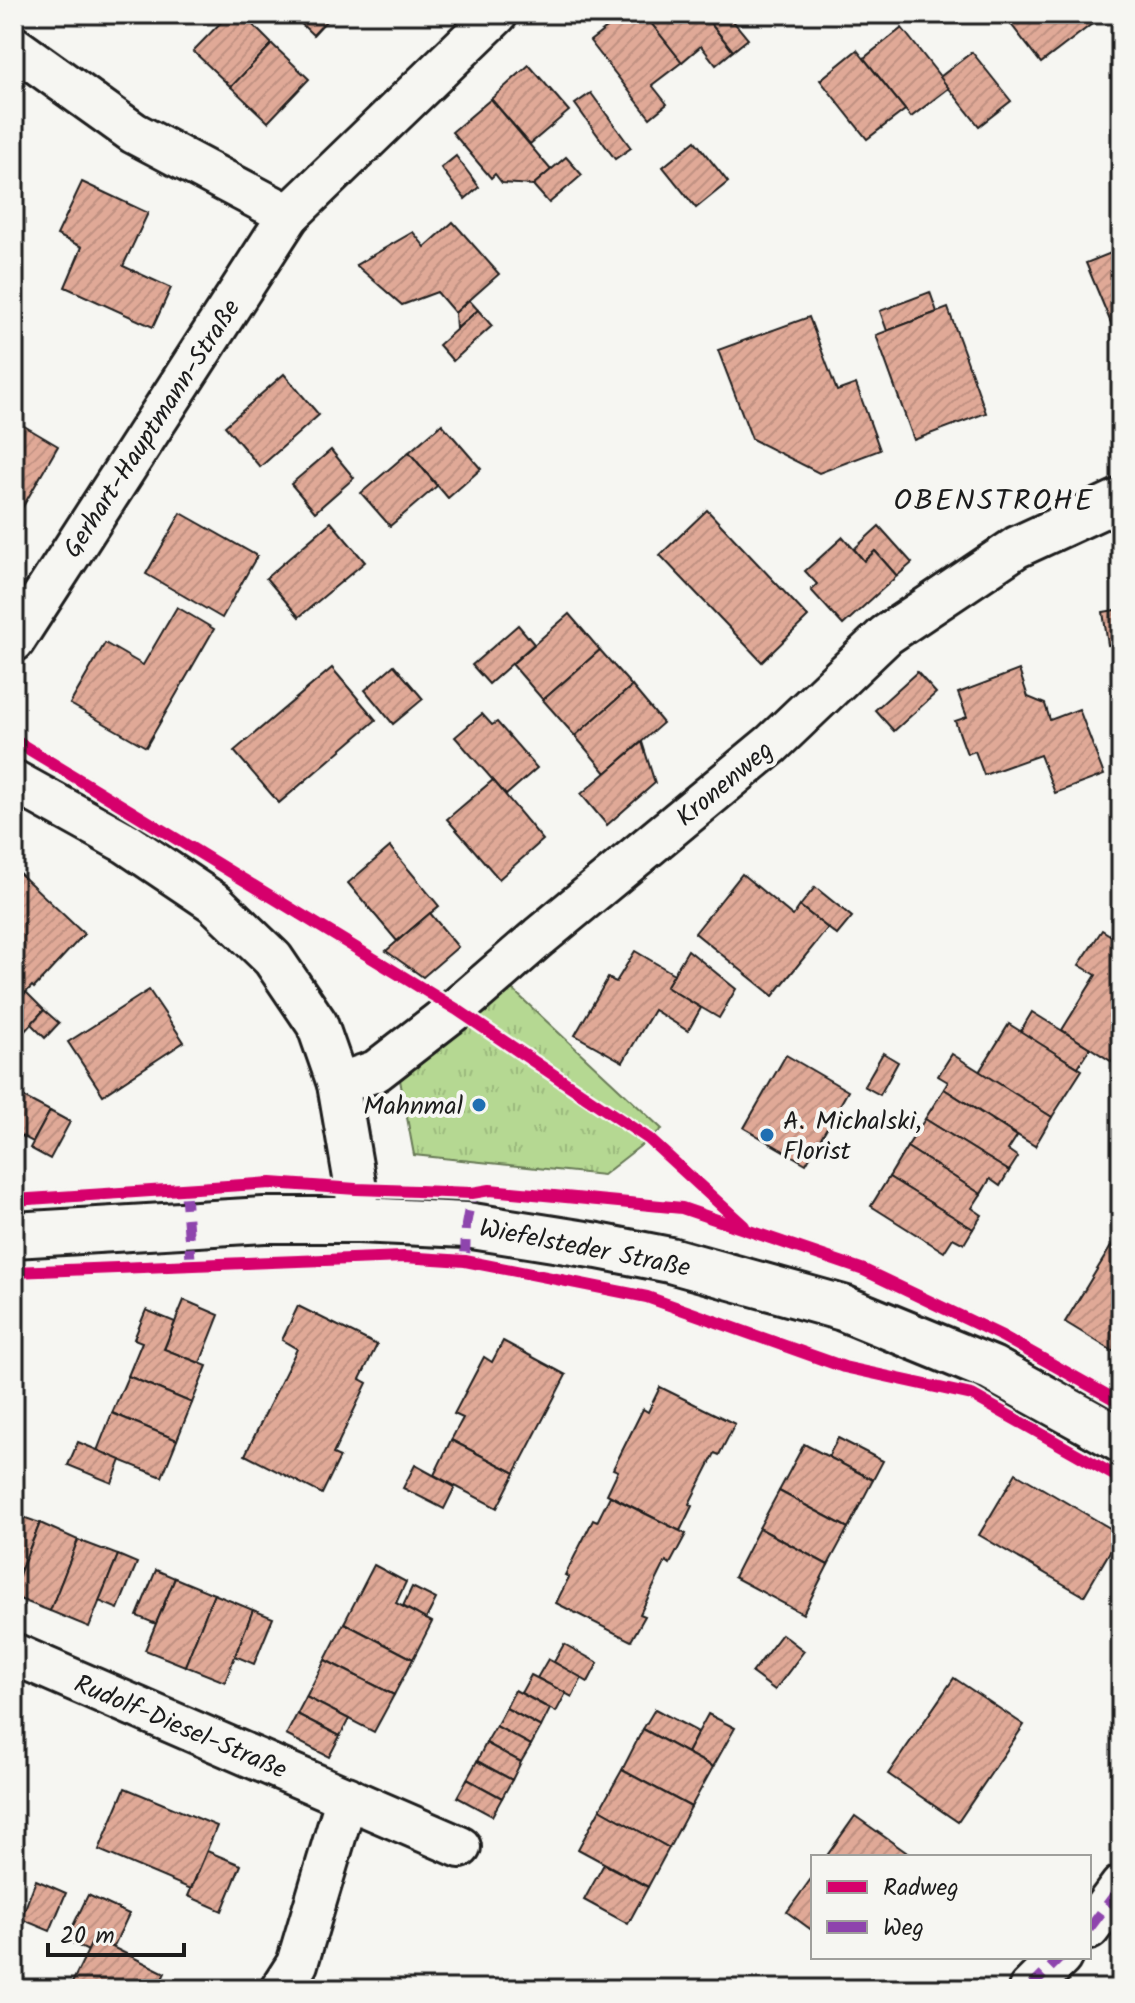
<svg xmlns="http://www.w3.org/2000/svg" width="1135" height="2003" font-family="Kalam,sans-serif">
<defs>
<pattern id="park-tufts" width="24" height="20" patternUnits="userSpaceOnUse" patternTransform="scale(2)"><rect width="24" height="20" fill="#b5d892"/><path d="M3 7l-1-3M5 7V3M7 7l1-3M15 17l-1-3M17 17v-4M19 17l1-3" fill="none" stroke="#9bb97d"/></pattern>
<pattern id="building-hatch" width="6" height="6" patternUnits="userSpaceOnUse" patternTransform="scale(2)"><rect width="6" height="6" fill="#e0a997"/><path d="M-1 1l2-2M0 6l6-6M5 7l2-2" fill="none" stroke="#c09182"/></pattern>
</defs>
<rect width="100%" height="100%" fill="#f6f6f2"/>
<filter id="ink" filterUnits="userSpaceOnUse"><feTurbulence type="fractalNoise" baseFrequency=".0125" numOctaves="2"/><feDisplacementMap in="SourceGraphic" scale="16" xChannelSelector="R" yChannelSelector="G"/><feConvolveMatrix kernelMatrix="1 2 1 2 8 2 1 2 1" color-interpolation-filters="sRGB"/></filter>
<g filter="url(#ink)">
<polygon fill="url(#park-tufts)" stroke="#687a57" stroke-width="2" points="512,989 662,1129 603,1175 414,1155 400,1080"/>
<g fill="url(#building-hatch)" stroke="#1c1c1c" stroke-width="2">
<polygon points="229,14 242,14 272,44 231,87 193,51"/>
<polygon points="291,14 324,14 328,19 313,35"/>
<polygon points="625,14 644,14 682,62 652,85 667,104 650,118 590,41"/>
<polygon points="644,14 703,14 733,51 716,65 701,46 682,62"/>
<polygon points="703,14 742,14 733,21 748,39 733,51"/>
<polygon points="1003,14 1105,14 1041,63"/>
<polygon points="902,28 949,88 911,117 864,58"/>
<polygon points="272,44 309,79 268,122 231,87"/>
<polygon points="857,50 905,110 867,139 820,80"/>
<polygon points="972,52 1011,101 979,126 940,77"/>
<polygon points="529,65 569,111 530,144 491,99"/>
<polygon points="591,93 631,148 615,159 575,104"/>
<polygon points="491,99 551,170 533,185 502,183 495,174 491,178 452,132"/>
<polygon points="695,141 728,182 696,208 663,167"/>
<polygon points="456,156 479,187 465,199 441,168"/>
<polygon points="566,157 582,175 549,203 533,185"/>
<polygon points="82,182 148,213 123,266 171,288 153,327 65,287 82,247 57,235"/>
<polygon points="453,222 499,274 455,313 437,292 402,305 356,265 413,232 425,247"/>
<polygon points="1121,249 1121,347 1086,263"/>
<polygon points="930,292 937,312 887,331 880,311"/>
<polygon points="469,300 478,310 456,329 455,313"/>
<polygon points="948,308 986,413 914,440 876,335"/>
<polygon points="478,310 492,326 453,361 439,345"/>
<polygon points="809,317 837,391 856,384 880,450 819,473 752,439 718,350"/>
<polygon points="284,374 319,415 260,467 225,426"/>
<polygon points="14,420 58,446 14,522"/>
<polygon points="442,424 481,469 448,498 409,452"/>
<polygon points="331,450 354,478 315,512 291,484"/>
<polygon points="409,452 437,486 390,526 361,493"/>
<polygon points="707,510 808,617 762,662 660,555"/>
<polygon points="181,513 257,556 222,618 146,574"/>
<polygon points="331,522 365,562 299,617 266,578"/>
<polygon points="879,526 912,563 897,576 875,551 864,561 854,549"/>
<polygon points="843,537 864,561 875,551 897,576 843,625 811,590 817,584 805,571"/>
<polygon points="177,607 214,629 146,747 70,704 105,643 143,665"/>
<polygon points="1121,609 1121,643 1108,645 1103,612"/>
<polygon points="569,614 600,650 543,700 512,664"/>
<polygon points="518,625 534,644 489,684 472,665"/>
<polygon points="600,650 632,686 575,736 543,700"/>
<polygon points="394,665 423,699 393,724 365,690"/>
<polygon points="332,668 376,720 279,803 234,751"/>
<polygon points="1019,670 1028,697 1045,704 1050,720 1079,709 1104,775 1055,793 1040,755 984,775 975,751 967,754 955,721 967,717 958,693"/>
<polygon points="917,672 936,693 894,731 875,710"/>
<polygon points="632,686 663,723 606,773 575,736"/>
<polygon points="482,714 492,725 497,722 537,768 506,795 455,737"/>
<polygon points="642,742 655,783 607,825 581,794"/>
<polygon points="493,780 543,840 499,879 447,819"/>
<polygon points="390,847 439,906 397,941 348,883"/>
<polygon points="14,868 84,934 34,988 32,986 14,1005"/>
<polygon points="742,874 793,916 800,906 828,928 773,996 695,933"/>
<polygon points="815,887 852,917 837,935 800,906"/>
<polygon points="430,913 458,947 423,977 386,951"/>
<polygon points="1102,930 1121,942 1121,1052 1114,1063 1062,1030 1096,975 1079,965"/>
<polygon points="688,950 736,989 719,1018 666,987"/>
<polygon points="635,951 674,974 666,987 701,1008 688,1031 654,1010 623,1062 575,1035 608,978 616,982"/>
<polygon points="149,990 184,1042 103,1095 68,1042"/>
<polygon points="26,992 44,1010 14,1043 14,1005"/>
<polygon points="44,1010 59,1023 45,1038 31,1024"/>
<polygon points="1032,1012 1090,1048 1078,1067 1020,1032"/>
<polygon points="1009,1024 1082,1070 1052,1117 979,1072"/>
<polygon points="883,1053 898,1062 880,1095 864,1086"/>
<polygon points="952,1054 1052,1117 1035,1146 944,1089 948,1082 938,1076"/>
<polygon points="786,1055 848,1091 806,1164 744,1128"/>
<polygon points="944,1089 1017,1136 1008,1150 1018,1157 1009,1171 925,1119"/>
<polygon points="14,1092 50,1111 33,1142 14,1132"/>
<polygon points="50,1111 70,1122 50,1159 30,1148"/>
<polygon points="925,1119 1009,1171 1000,1186 990,1179 981,1194 907,1147"/>
<polygon points="907,1147 981,1194 972,1208 982,1215 973,1229 889,1177"/>
<polygon points="889,1177 973,1229 964,1244 953,1238 944,1252 871,1206"/>
<polygon points="1121,1230 1121,1356 1065,1322"/>
<polygon points="184,1300 219,1315 200,1363 164,1349"/>
<polygon points="298,1306 377,1345 360,1379 367,1383 333,1454 340,1457 322,1494 245,1455 297,1349 282,1340"/>
<polygon points="146,1310 175,1322 164,1349 207,1366 192,1403 128,1376 142,1342 134,1339"/>
<polygon points="503,1341 566,1375 515,1473 451,1440 463,1418 454,1414 484,1357 492,1362"/>
<polygon points="128,1376 192,1403 177,1440 112,1413"/>
<polygon points="660,1387 735,1424 719,1455 715,1453 689,1504 692,1506 680,1531 607,1494 618,1471 613,1469 643,1409 648,1412"/>
<polygon points="112,1413 177,1440 162,1477 97,1451"/>
<polygon points="838,1438 883,1461 873,1480 828,1457"/>
<polygon points="451,1440 515,1473 497,1508 434,1475"/>
<polygon points="78,1442 121,1460 112,1483 68,1465"/>
<polygon points="804,1444 873,1480 848,1528 779,1491"/>
<polygon points="415,1465 455,1487 444,1509 403,1488"/>
<polygon points="1016,1473 1120,1534 1084,1596 979,1535"/>
<polygon points="779,1491 848,1528 828,1565 759,1528"/>
<polygon points="610,1496 686,1534 670,1564 666,1561 640,1614 645,1616 631,1641 556,1603 569,1577 565,1575 593,1520 597,1522"/>
<polygon points="20,1516 40,1523 21,1569 14,1567 14,1530"/>
<polygon points="40,1523 78,1540 50,1611 14,1597 14,1587"/>
<polygon points="759,1528 828,1565 803,1614 734,1577"/>
<polygon points="78,1540 118,1555 89,1627 50,1611"/>
<polygon points="118,1555 137,1563 118,1609 99,1601"/>
<polygon points="374,1565 406,1582 396,1603 432,1622 413,1659 344,1623"/>
<polygon points="156,1570 175,1578 156,1624 137,1616"/>
<polygon points="175,1578 214,1594 185,1666 145,1650"/>
<polygon points="412,1587 436,1599 426,1619 403,1606"/>
<polygon points="214,1594 253,1610 225,1682 185,1666"/>
<polygon points="253,1610 273,1618 254,1664 235,1656"/>
<polygon points="344,1623 413,1659 394,1695 325,1660"/>
<polygon points="782,1634 804,1651 775,1690 752,1673"/>
<polygon points="564,1644 598,1663 588,1682 554,1662"/>
<polygon points="548,1659 582,1678 572,1697 537,1678"/>
<polygon points="325,1660 394,1695 374,1732 306,1697"/>
<polygon points="531,1675 566,1693 556,1712 521,1693"/>
<polygon points="954,1678 1024,1725 958,1822 888,1774"/>
<polygon points="515,1690 550,1709 541,1727 506,1708"/>
<polygon points="306,1697 349,1719 340,1736 297,1714"/>
<polygon points="506,1708 541,1727 531,1745 496,1726"/>
<polygon points="655,1709 698,1732 687,1753 643,1729"/>
<polygon points="297,1714 340,1736 329,1757 286,1735"/>
<polygon points="708,1714 735,1728 713,1767 687,1753"/>
<polygon points="496,1726 531,1745 521,1762 486,1743"/>
<polygon points="643,1729 713,1767 691,1807 622,1770"/>
<polygon points="486,1743 521,1762 512,1780 477,1761"/>
<polygon points="477,1761 512,1780 502,1798 467,1779"/>
<polygon points="622,1770 691,1807 669,1848 600,1809"/>
<polygon points="467,1779 502,1798 492,1816 457,1797"/>
<polygon points="125,1788 217,1826 191,1889 99,1850"/>
<polygon points="600,1809 669,1848 648,1887 578,1849"/>
<polygon points="855,1816 913,1857 826,1857"/>
<polygon points="207,1851 241,1865 222,1911 188,1896"/>
<polygon points="604,1864 648,1887 628,1924 584,1900"/>
<polygon points="813,1876 813,1931 787,1912"/>
<polygon points="36,1880 66,1893 50,1931 21,1919"/>
<polygon points="88,1895 129,1914 113,1948 94,1938 88,1951 66,1940"/>
<polygon points="94,1938 165,1973 157,1989 69,1989"/>
</g>
<g fill="none" stroke-linecap="round" stroke-linejoin="round">
<defs>
<g id="street">
<polyline points="14,47 134,133 289,215 14,641"/>
<polyline points="289,215 497,14"/>
<polyline points="14,781 126,843 215,903 273,959 317,1024 338,1084 356,1189 358,1220"/>
<polyline points="338,1084 376,1071 456,1009 539,937 772,744 886,635 1017,547 1121,499"/>
<polyline points="14,1654 460,1847"/>
<polyline points="1089,1929 1121,1886"/>
<polyline points="281,1989 297,1964 347,1797"/>
<polyline points="1029,1989 1061,1957"/>
</g>
<polyline id="secondary" points="14,1235 264,1220 358,1220 466,1225 598,1246 670,1260 843,1308 992,1369 1121,1440"/>
</defs>
<use href="#street" stroke="#1c1c1c" stroke-width="46"/>
<use href="#secondary" stroke="#1c1c1c" stroke-width="50"/>
<use href="#street" stroke="#f6f6f2" stroke-width="40"/>
<use href="#secondary" stroke="#f6f6f2" stroke-width="44"/>
<g stroke="#8e44ad" stroke-width="10" stroke-dasharray="20 10" stroke-linecap="butt">
<polyline points="185,1188 191,1265"/>
<polyline points="465,1261 466,1225 472,1193"/>
<polyline points="1089,1929 1121,1886"/>
<polyline points="1029,1989 1061,1957"/>
</g>
<defs>
<g id="cycleway">
<polyline points="14,740 456,1009 649,1139 744,1226"/>
<polyline points="14,1200 271,1183 356,1189 417,1191 472,1193 490,1190 682,1208 864,1270 1002,1336 1121,1403"/>
<polyline points="14,1272 404,1257 465,1261 647,1297 844,1367 972,1395 1121,1479"/>
</g>
</defs>
<use href="#cycleway" stroke="#f6f6f2" stroke-width="17"/>
<use href="#cycleway" stroke="#d6006c" stroke-width="12"/>
</g>
</g>
<g fill="#1f6fb2" stroke="#f6f6f2" stroke-width="3">
<circle cx="479" cy="1105" r="8"/>
<circle cx="767" cy="1135" r="8"/>
</g>
<g text-anchor="middle" stroke-width="8" stroke-linejoin="round" paint-order="stroke">
<g font-size="26" fill="#1c1c1c" stroke="#f6f6f2">
<text transform="translate(151 428) rotate(-57)" y="9">Gerhart-Hauptmann-Straße</text>
<text transform="translate(724 783) rotate(-40)" y="9">Kronenweg</text>
<text transform="translate(585 1247) rotate(11)" y="9">Wiefelsteder Straße</text>
<text transform="translate(181 1726) rotate(23)" y="9">Rudolf-Diesel-Straße</text>
</g>
<g font-size="26" fill="#1c1c1c" stroke="#f6f6f2" text-anchor="end">
<text x="463" y="1114">Mahnmal</text>
<text x="783" y="1129" text-anchor="start">A. Michalski,<tspan x="783" dy="30">Florist</tspan></text>
</g>
<g font-size="30" letter-spacing="2" fill="#1c1c1c" stroke="#f6f6f2">
<text x="994" y="510">OBENSTROHE</text>
</g>
</g>
<rect width="1135" height="2003" fill="none" stroke="#f6f6f2" stroke-width="48"/>
<rect x="24" y="24" width="1087" height="1955" fill="none" stroke="#1c1c1c" stroke-width="3" filter="url(#ink)"/>
<rect x="811" y="1855" width="280" height="104" fill="#f6f6f2" stroke="#9f9f9c" stroke-width="2"/>
<rect x="827" y="1881" width="40" height="12" fill="#d6006c" stroke="#9f9f9c" stroke-width="2"/>
<text x="883" y="1895" font-size="24" fill="#1c1c1c">Radweg</text>
<rect x="827" y="1921" width="40" height="12" fill="#8e44ad" stroke="#9f9f9c" stroke-width="2"/>
<text x="883" y="1935" font-size="24" fill="#1c1c1c">Weg</text>
<path d="M48 1943v12h136v-12" fill="none" stroke="#1c1c1c" stroke-width="4"/>
<text x="60" y="1943" font-size="24" fill="#1c1c1c" stroke="#f6f6f2" stroke-width="6" paint-order="stroke">20 m</text>
</svg>
